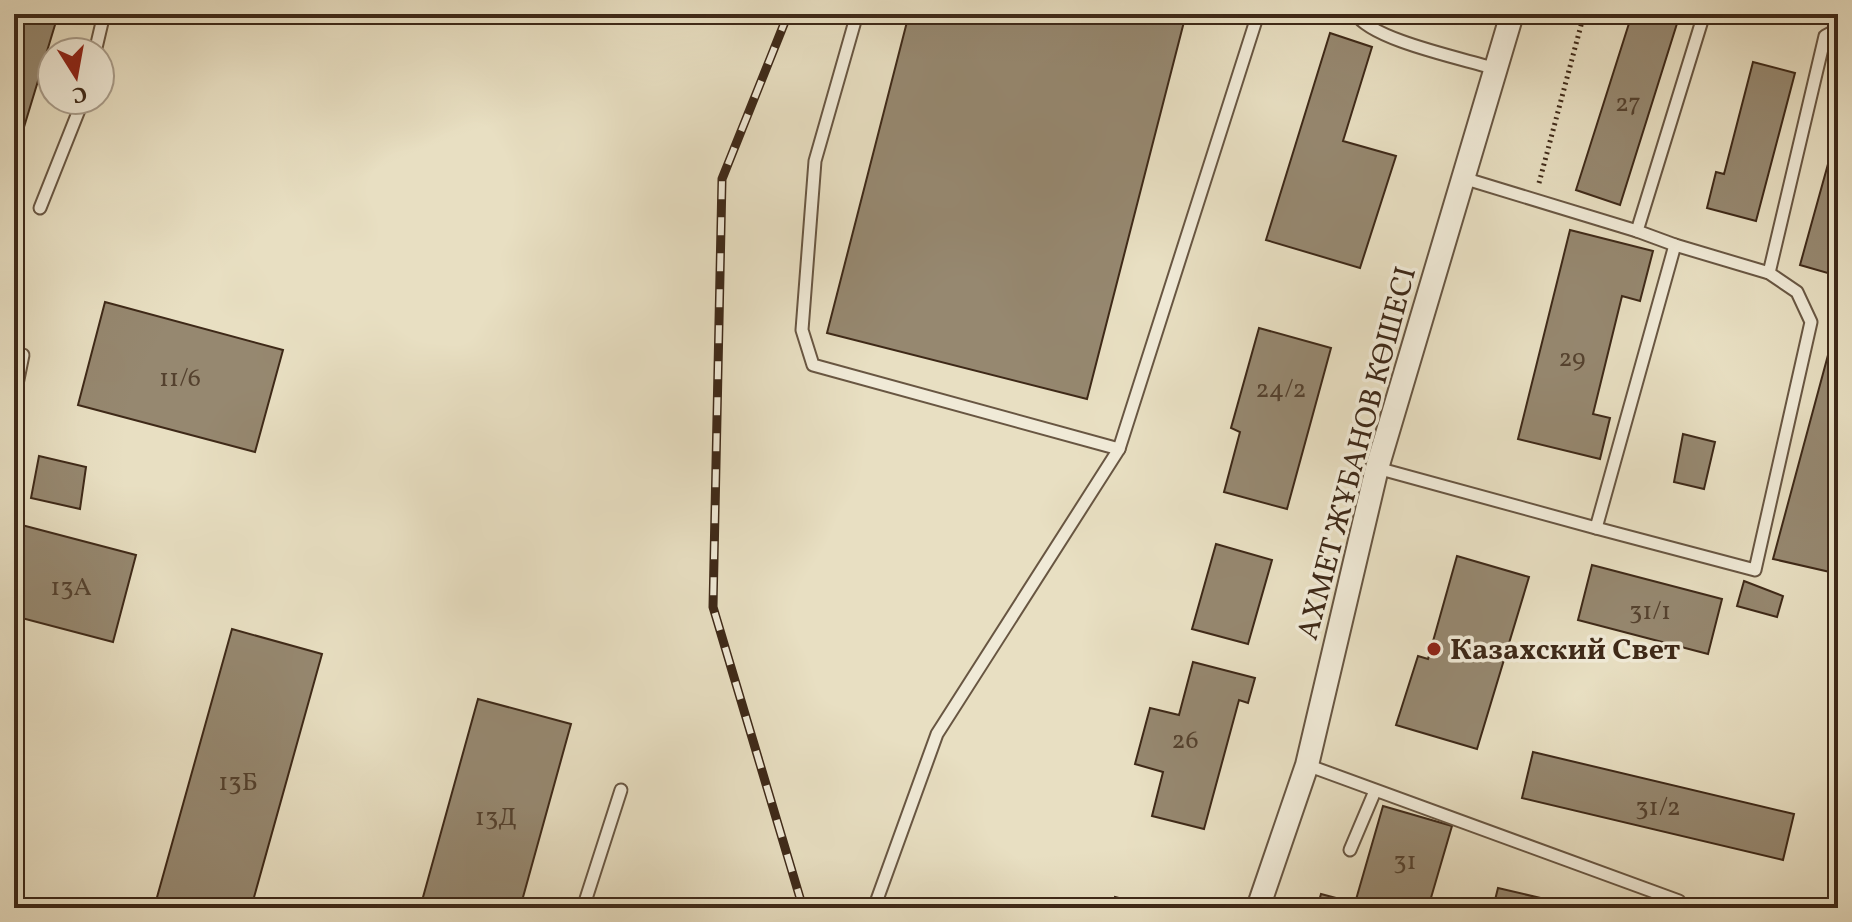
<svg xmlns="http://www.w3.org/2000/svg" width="1852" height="922" font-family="Vollkorn,serif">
<rect width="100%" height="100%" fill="#e8dfc2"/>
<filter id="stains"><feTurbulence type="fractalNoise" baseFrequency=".0025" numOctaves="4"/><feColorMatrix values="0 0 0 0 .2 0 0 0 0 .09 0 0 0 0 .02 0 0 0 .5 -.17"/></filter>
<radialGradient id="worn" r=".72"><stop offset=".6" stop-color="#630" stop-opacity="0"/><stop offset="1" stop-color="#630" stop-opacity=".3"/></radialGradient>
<g fill="#968870" stroke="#3e2918" stroke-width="2">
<polygon points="14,14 58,15 14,160"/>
<polygon points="909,14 1186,14 1087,399 827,333"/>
<polygon points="1399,14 1428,14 1425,22"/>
<polygon points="1632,14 1680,14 1620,205 1576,190"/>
<polygon points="1330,33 1372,47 1343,141 1396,156 1360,268 1266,240"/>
<polygon points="1753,62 1795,73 1756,221 1707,208 1716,172 1724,174"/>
<polygon points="1838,128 1838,276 1800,265"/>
<polygon points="1570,230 1653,251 1640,301 1622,296 1593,414 1610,418 1600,459 1518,439"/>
<polygon points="105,302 283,350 255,452 78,405"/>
<polygon points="1838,318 1838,542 1830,572 1773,559"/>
<polygon points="1259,328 1331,348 1287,509 1224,492 1240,432 1231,428"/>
<polygon points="1683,434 1715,442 1704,489 1674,482"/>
<polygon points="39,456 86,467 80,509 31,498"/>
<polygon points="14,523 136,555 113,642 14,616"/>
<polygon points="1216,544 1272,560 1248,644 1192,629"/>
<polygon points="1457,556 1529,577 1477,749 1396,725 1418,656 1428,659"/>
<polygon points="1592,565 1722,599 1708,654 1578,620"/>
<polygon points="1744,581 1783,596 1777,617 1737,606"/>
<polygon points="232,629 322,654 251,908 154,908"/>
<polygon points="1193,662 1255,678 1248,703 1239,700 1204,829 1152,816 1163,772 1135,764 1150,708 1179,715"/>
<polygon points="478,699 571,724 520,908 420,908"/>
<polygon points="1533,752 1794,814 1783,860 1522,798"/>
<polygon points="1383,806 1452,826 1428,908 1317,908 1321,894 1355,903"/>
<polygon points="1498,888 1583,908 1493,908"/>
<polygon points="1115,897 1157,908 1112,908"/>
</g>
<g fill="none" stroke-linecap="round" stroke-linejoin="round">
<defs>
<g id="lane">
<polyline points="857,14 815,161 802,330 813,365 1119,449"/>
<path d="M1356 14C1371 40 1465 59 1496 69"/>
<polyline points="95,52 104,14"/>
<polyline points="1463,178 1637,231"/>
<polyline points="40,208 83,100"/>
<polyline points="1769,273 1825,36 1838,29"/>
<polyline points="14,399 23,355"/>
<polyline points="1377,468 1596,528 1675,245 1637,231 1704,14"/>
<polyline points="1596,528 1755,570 1811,322 1797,292 1769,273 1675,245"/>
<polyline points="1307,765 1679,901"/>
<polyline points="1350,850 1375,791"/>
<polyline points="583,908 621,790"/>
<polyline points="874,908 937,734 1119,449 1258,14"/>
</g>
<polyline id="street" points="1258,908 1307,765 1377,468 1512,14"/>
</defs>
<use href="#lane" stroke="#685642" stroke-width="15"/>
<use href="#street" stroke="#685642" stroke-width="26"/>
<polyline stroke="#3e2918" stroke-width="5" stroke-dasharray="2 4" stroke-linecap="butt" points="1539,183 1584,14"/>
<use href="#lane" stroke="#f0ead7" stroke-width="11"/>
<use href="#street" stroke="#f0ead7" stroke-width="22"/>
<defs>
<polyline id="rail" points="788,14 722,179 713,607 803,908"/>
</defs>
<use href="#rail" stroke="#3e2918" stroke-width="9"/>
<use href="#rail" stroke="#f0ead7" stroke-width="6" stroke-dasharray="18" stroke-linecap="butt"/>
</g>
<circle fill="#8f2418" stroke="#f0ead7" stroke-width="3" cx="1434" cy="649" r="8"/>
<g text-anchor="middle" stroke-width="7" stroke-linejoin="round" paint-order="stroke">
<g font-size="26" fill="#54412e">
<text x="1628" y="111">27</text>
<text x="1572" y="366">29</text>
<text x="180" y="386">11/6</text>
<text x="1281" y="397">24/2</text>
<text x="71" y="595">13А</text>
<text x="1650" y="619">31/1</text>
<text x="1185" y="748">26</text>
<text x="238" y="790">13Б</text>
<text x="1658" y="815">31/2</text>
<text x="496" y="825">13Д</text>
<text x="1405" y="869">31</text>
</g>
<g font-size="30" fill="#3e2918" stroke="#f0ead7">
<text transform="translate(1356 453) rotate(-75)" y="10">АХМЕТ ЖҰБАНОВ КӨШЕСІ</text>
</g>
<g font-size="30" font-weight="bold" fill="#3e2918" stroke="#f0ead7" text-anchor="start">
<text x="1450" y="659">Казахский Свет</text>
</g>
</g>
<rect width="1852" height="922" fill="none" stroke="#e8dfc2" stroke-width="48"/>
<rect x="16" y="16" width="1820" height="890" fill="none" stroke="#3e2918" stroke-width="4"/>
<rect x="24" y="24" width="1804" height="874" fill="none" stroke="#3e2918" stroke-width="2"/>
<g transform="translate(76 76) rotate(169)"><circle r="38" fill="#f0ead7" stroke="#a99d8b" stroke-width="2"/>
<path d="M0-6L14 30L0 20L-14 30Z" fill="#8f2418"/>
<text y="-12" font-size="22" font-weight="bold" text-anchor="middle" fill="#3e2918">С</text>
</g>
<rect width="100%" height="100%" filter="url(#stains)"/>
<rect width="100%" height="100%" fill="url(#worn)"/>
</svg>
